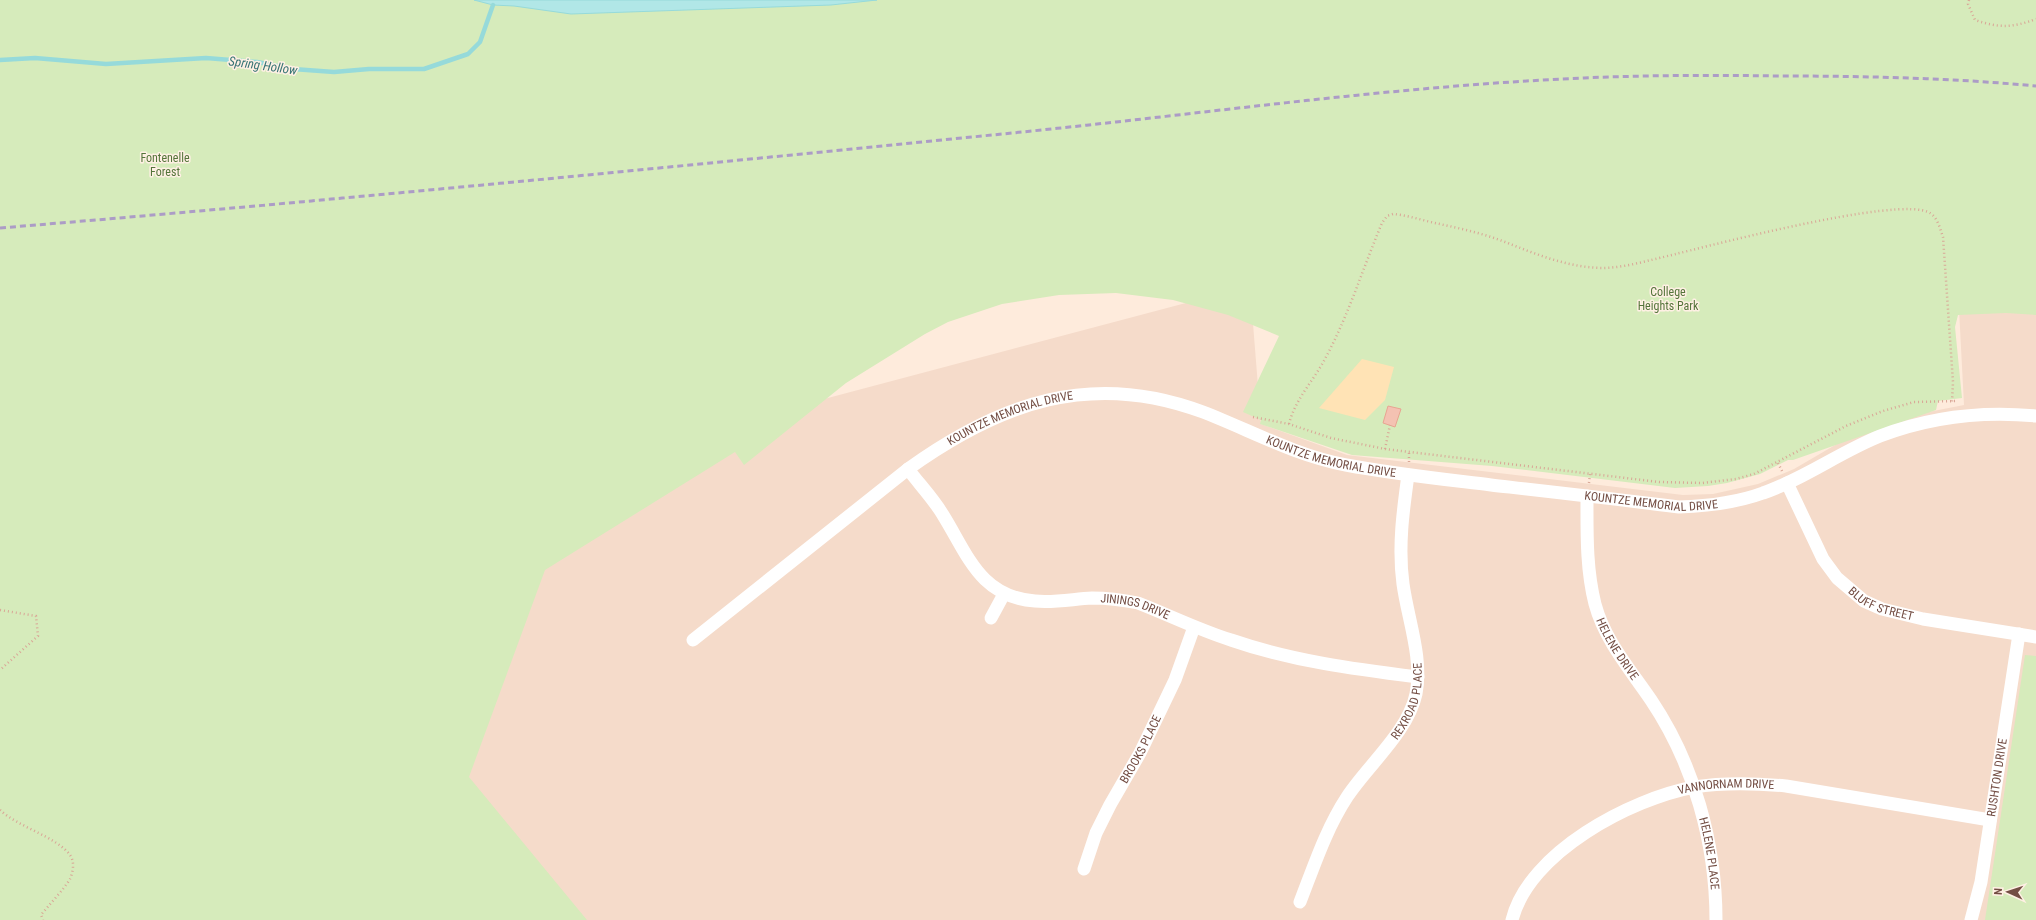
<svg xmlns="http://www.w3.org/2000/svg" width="2036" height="920" font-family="'Roboto Condensed',sans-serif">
<rect width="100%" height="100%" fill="#feebdc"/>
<polygon fill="#f5dbca" points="1250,286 1261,424 1347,455 1683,495 1713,494 1758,484 1794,469 1842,441 1918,414 1964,405 1959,309 2036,312 2036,920 290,920 609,456"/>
<g fill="#d6ebbb">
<polygon points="0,0 2036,0 2036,315 2006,313 1958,315 1955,327 1962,398 1938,401 1936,410 1793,460 1788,460 1760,474 1727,483 1708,486 1675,488 1492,466 1352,455 1260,424 1261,420 1243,412 1279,336 1228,315 1173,300 1116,293 1059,295 1002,304 948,322 925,334 846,383 744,465 735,452 545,570 469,777 587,920 0,920"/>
<polygon points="2025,655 2036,656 2036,920 1985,920"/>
</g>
<polygon fill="#ffe3b5" points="1362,359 1394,367 1385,400 1365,420 1319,408"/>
<polygon fill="#b1e7e7" stroke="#96dada" points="474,0 877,0 831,5 571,14 514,6 493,5"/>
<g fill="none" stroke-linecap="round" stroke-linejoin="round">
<polyline stroke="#96dada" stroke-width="4.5" points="0,60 35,58 106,64 206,58 257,62 293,69 334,72 369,69 424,69 468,54 480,42 493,5"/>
</g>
<polygon fill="#f4c2b2" stroke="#e8a592" points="1388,406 1401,409 1395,427 1383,423"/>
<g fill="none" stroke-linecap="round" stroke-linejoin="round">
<g stroke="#d9a696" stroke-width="2.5" stroke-dasharray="1 3" stroke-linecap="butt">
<path d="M1969 0 1968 4 1975 20C1999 28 2012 28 2036 19"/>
<polyline points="1253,417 1289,424 1331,438 1385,449 1659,482 1702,483 1736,479 1754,474 1846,426 1883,411 1914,402 1958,401"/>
<path d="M1289 424C1295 399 1315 379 1326 357 1349 314 1363 268 1382 223L1387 216 1393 214C1407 215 1421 220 1435 223 1458 228 1482 233 1505 242 1536 254 1566 267 1601 268 1618 268 1635 264 1651 260 1695 250 1900 194 1930 213 1938 218 1940 229 1943 237L1953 382 1952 402"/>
<polyline points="1385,449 1390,425"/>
<polyline points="1409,462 1409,452"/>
<polyline points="1778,463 1782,471"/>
<polyline points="1589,483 1590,474"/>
<polyline points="0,610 36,616 38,636 0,670"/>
<path d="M0 810C18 827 57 837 70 855 75 862 73 872 70 879 65 888 48 906 41 915L43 920"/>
</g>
<g stroke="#fff" stroke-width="13">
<path id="s1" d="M908 469C919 484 933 498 943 515 968 555 980 597 1035 601 1054 603 1073 599 1092 598 1108 598 1123 600 1138 603 1169 615 1199 630 1231 640 1292 661 1354 669 1418 677"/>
<path id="s2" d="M1787 483 1823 559 1837 578 1864 601 1882 609 1923 619 2036 637"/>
<path id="s3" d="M1587 496C1587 531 1586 569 1595 604 1605 641 1630 669 1651 700 1694 764 1716 843 1716 920"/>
<polyline points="991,618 1004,594"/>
<path id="s4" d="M693 640 908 469C1000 403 1091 370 1203 412 1252 431 1294 455 1346 465 1394 474 1442 479 1491 485 1553 492 1616 499 1679 507 1708 506 1736 503 1763 493 1804 479 1840 452 1880 436 1930 417 1984 411 2036 416"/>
<path id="s5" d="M1084 869 1096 833 1110 805 1140 753 1175 680 1194 627"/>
<path id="s6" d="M1300 902C1314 866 1326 829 1347 797 1368 765 1408 732 1416 694 1423 658 1408 620 1403 584 1398 547 1403 511 1408 475"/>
<path id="s7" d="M1512 920C1529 852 1631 799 1694 787 1725 782 1755 783 1786 786L1990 820"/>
<path id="s8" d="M1971 920 1981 882 2019 634"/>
</g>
<path stroke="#ac9cc6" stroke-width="3" stroke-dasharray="6 4" stroke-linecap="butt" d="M0 228C341 200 682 166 1022 132 1210 113 1396 86 1584 78 1649 75 1715 75 1780 76 1865 76 1951 78 2036 86"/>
</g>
<g text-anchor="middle" stroke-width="3" stroke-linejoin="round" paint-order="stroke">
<g font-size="12" fill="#54743a" stroke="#fff0e4">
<text x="165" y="162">Fontenelle<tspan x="165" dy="14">Forest</tspan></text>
<text x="1668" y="296">College<tspan x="1668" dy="14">Heights Park</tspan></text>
</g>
<g font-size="12" fill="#744e44" stroke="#fff0e4">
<text dy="4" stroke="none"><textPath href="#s4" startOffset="390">KOUNTZE MEMORIAL DRIVE</textPath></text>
<text dy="4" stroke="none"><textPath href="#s4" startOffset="726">KOUNTZE MEMORIAL DRIVE</textPath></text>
<text dy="4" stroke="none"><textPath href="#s4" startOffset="1050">KOUNTZE MEMORIAL DRIVE</textPath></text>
<text dy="4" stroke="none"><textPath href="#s2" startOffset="160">BLUFF STREET</textPath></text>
<text dy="4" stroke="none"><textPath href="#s1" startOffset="292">JININGS DRIVE</textPath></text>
<text dy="4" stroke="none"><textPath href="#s3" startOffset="159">HELENE DRIVE</textPath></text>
<text dy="4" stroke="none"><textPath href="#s6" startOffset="231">REXROAD PLACE</textPath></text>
<text dy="4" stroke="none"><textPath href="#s5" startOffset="133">BROOKS PLACE</textPath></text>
<text dy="4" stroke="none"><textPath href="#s8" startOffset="145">RUSHTON DRIVE</textPath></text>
<text dy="4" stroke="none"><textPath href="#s7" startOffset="267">VANNORNAM DRIVE</textPath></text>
<text dy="4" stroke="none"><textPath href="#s3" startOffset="386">HELENE PLACE</textPath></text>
</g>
<g font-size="13" font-style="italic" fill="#357374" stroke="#fff0e4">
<text transform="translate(263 65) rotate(8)" y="5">Spring Hollow</text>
</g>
</g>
<g transform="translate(2008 892) rotate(273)" stroke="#fff0e4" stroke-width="3" paint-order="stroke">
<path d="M0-3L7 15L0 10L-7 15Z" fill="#744e44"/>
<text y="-6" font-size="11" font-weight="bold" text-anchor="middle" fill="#744e44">N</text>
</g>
</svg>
